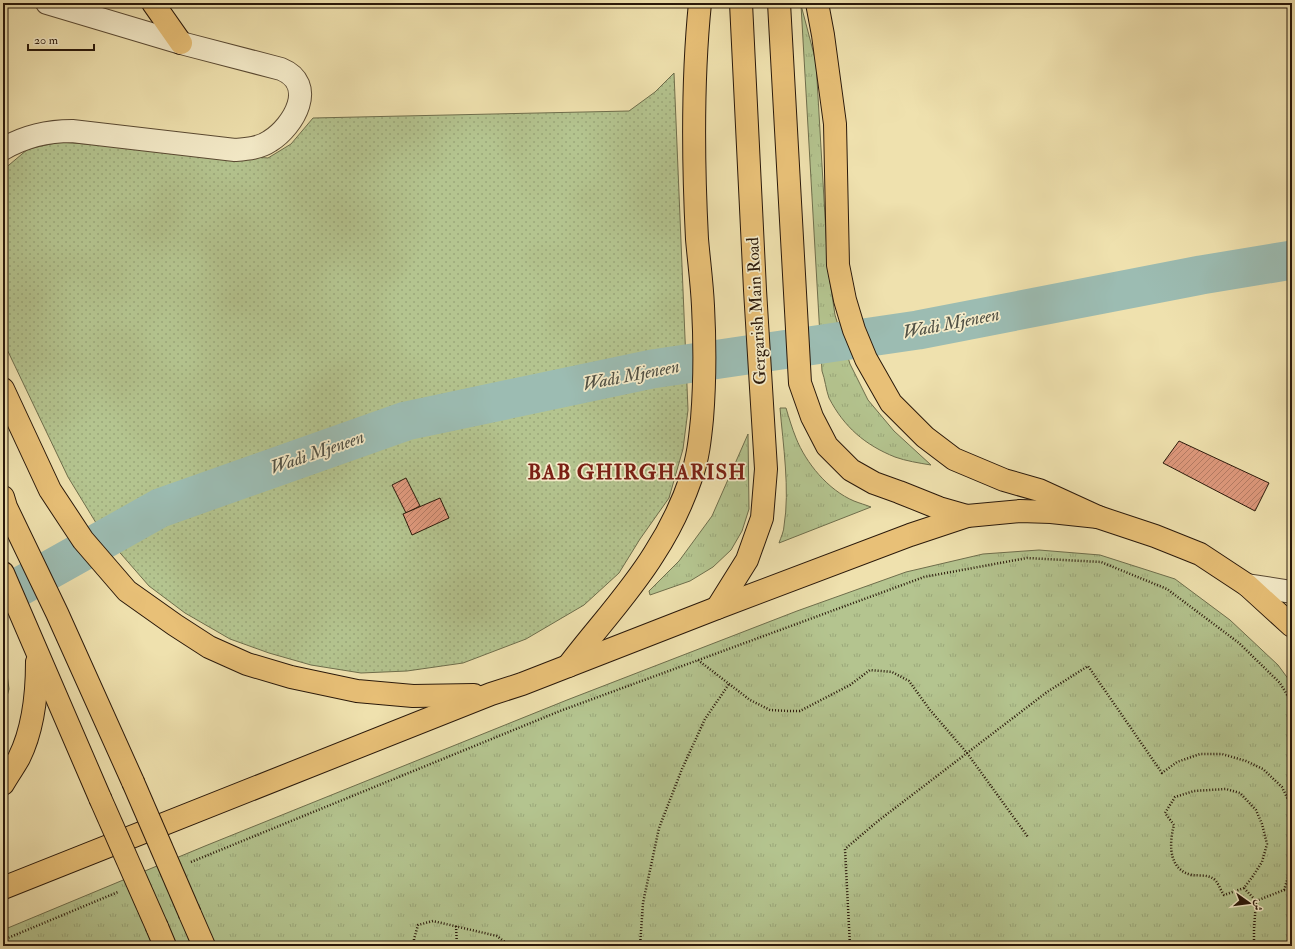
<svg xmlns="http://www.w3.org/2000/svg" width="1295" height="949" font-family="'IM FELL Double Pica',Amiri,serif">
<defs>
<pattern id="grass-tufts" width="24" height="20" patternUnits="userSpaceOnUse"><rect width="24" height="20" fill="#b4c48f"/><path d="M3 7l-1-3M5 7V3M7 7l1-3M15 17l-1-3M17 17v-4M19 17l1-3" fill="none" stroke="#9ba87a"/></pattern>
<pattern id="garden-dots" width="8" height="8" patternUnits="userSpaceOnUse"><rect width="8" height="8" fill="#b4c48f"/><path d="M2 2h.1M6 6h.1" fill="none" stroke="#9ba87a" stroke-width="1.8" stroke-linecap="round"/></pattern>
<pattern id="building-hatch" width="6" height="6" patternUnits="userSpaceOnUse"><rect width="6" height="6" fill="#df997d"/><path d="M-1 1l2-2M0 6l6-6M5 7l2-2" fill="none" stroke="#b57c65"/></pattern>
</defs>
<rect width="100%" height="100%" fill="#efe1ae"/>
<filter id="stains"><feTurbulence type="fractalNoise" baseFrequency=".005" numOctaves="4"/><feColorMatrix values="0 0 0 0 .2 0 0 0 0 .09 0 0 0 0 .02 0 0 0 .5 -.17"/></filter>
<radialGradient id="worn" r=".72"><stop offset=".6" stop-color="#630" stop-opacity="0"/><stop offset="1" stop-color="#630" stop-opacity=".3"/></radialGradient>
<g fill="url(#grass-tufts)" stroke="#6e6e4c">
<path d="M801 5 816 62 828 268 835 315 850 364 868 400 894 431 931 465C919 463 906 461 895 457 865 445 844 427 829 398 826 390 825 379 822 371Z"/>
<path d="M780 408H786C789 418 792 428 796 438 806 463 828 490 854 501 859 503 866 505 871 507L779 543C781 537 784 531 784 526 790 490 783 444 780 408Z"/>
<polygon points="748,434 749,509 742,531 731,550 713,567 690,581 650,595 649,591 679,561 712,516"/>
<polygon points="1039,550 1100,555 1175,579 1230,620 1278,665 1292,684 1292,946 3,946 3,930 205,846 567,700 797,611 906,572 983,554"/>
<polygon points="3,644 9,689 3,711"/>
</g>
<polygon fill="url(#garden-dots)" stroke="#6e6e4c" points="674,73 688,410 683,449 669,498 640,539 619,573 584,605 526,639 463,663 407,671 361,673 311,665 269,653 230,639 185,613 149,586 101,531 68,477 3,341 3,170 28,149 60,142 268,158 291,144 313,118 629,111 655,92"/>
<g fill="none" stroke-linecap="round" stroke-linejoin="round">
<polyline stroke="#9cbcb2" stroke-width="39" points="3,596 160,508 406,421 652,369 918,330 1201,275 1292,260"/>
</g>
<g fill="url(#building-hatch)" stroke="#29180a">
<polygon points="1179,441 1269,483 1255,511 1163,463"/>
<polygon points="406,478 420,506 406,513 392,485"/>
<polygon points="440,498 449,518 412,535 403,514"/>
</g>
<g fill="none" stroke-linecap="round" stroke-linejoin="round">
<defs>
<g id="minor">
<path d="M3 149C25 136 47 131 72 131L235 150C247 149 260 148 270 141 294 126 318 84 281 69L181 43 47 3"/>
<polyline points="1247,585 1292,592"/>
</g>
<g id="major">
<polyline points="779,3 800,383 812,417 827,446 851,470 874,483 899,492 939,508 967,516"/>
<polyline points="717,608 747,560 762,518 766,469 755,290 741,3"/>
</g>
<g id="highway">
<polyline points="153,3 181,43"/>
<polyline points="817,3 823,35 835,124 838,265 845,300 854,330 866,359 891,403 925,437 954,459 1004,480 1039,490 1098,517 1155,536 1200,554 1247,585 1292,626"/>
<polyline points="3,389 50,490 83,540 127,591 175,625 209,647 247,664 291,677 357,691 413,696 474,695"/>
<polyline points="3,497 6,507 57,613 133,782"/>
<polyline points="3,573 100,798"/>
<path d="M568 666C596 629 630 593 654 554 669 531 682 504 691 478 698 459 700 439 702 419 705 382 705 344 703 306 702 284 699 262 697 239 693 161 692 82 700 3"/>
<path d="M3 784C8 775 14 767 19 758 34 728 37 694 37 662"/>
<polyline points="3,888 491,694 522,684 717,608 910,535 967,516 1020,511 1051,512 1098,517"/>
<polyline points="190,914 204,946"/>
<polyline points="157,927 165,946"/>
</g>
</defs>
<use href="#minor" stroke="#5a4a33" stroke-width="24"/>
<use href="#major" stroke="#29180a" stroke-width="24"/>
<use href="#highway" stroke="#29180a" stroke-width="24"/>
<g stroke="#29180a" stroke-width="2.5" stroke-dasharray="1 2" stroke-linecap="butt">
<polyline points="698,660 750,700 770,710 789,711 800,711 850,685 870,670 892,672 909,681 930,710 967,753 1028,837"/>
<polyline points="191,862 560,711 924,577 1027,558 1101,562 1167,589 1239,643 1280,683 1292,703"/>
<path d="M1244 888 1224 895C1221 891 1219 885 1216 881 1210 874 1200 876 1192 875 1168 870 1169 843 1174 825L1165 813 1175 797 1194 791 1226 789 1240 793 1256 810 1262 824 1267 844 1262 862 1253 876 1244 888 1256 901"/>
<polyline points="1284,890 1292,890"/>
<polyline points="456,926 457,946"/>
<polyline points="3,940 118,892"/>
<polyline points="414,946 414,939 418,925 433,921 497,936 510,946"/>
<polyline points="640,946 643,903 659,828 682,769 705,719 729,684"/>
<polyline points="850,946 845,849 878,821 1047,692 1088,666 1162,773 1177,762 1200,754 1222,754 1246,761 1263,769 1282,787 1292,808"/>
<polyline points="1254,946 1254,929 1256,901 1284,890 1292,865"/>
</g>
<use href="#minor" stroke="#f5ecca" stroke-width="22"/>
<use href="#major" stroke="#e8c077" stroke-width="22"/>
<use href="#highway" stroke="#e8c077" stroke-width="22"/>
<defs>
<g id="highway-bridge">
<polyline points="133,782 190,914"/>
<polyline points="100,798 157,927"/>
</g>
</defs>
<use href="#highway-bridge" stroke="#29180a" stroke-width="24" stroke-linecap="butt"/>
<use href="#highway-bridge" stroke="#e8c077" stroke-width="22"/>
</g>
<g text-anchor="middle" stroke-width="3.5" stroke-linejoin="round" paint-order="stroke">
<g font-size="17" fill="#29180a" stroke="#f5ecca">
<text transform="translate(756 311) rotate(-93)" y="6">Gergarish Main Road</text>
</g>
<g font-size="18" font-style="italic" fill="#515145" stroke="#f5ecca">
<text transform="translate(951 323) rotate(-11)" y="6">Wadi Mjeneen</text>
<text transform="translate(631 375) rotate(-11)" y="6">Wadi Mjeneen</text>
<text transform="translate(317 452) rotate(-19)" y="6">Wadi Mjeneen</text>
</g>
<g font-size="21" font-weight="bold" letter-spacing="1" fill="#7a1f14" stroke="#f5ecca">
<text x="637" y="479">BAB GHIRGHARISH</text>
</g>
</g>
<rect width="1295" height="949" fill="none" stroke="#efe1ae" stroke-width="16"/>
<rect x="4" y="4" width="1287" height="941" fill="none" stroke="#29180a" stroke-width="2"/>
<rect x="8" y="8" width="1279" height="933" fill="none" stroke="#29180a"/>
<g transform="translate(1249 903) rotate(104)" stroke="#f5ecca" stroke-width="3" paint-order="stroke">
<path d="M0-3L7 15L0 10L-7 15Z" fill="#29180a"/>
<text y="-6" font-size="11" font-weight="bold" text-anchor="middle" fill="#29180a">ش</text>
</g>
<path d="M28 44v6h66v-6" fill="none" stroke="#29180a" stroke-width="2"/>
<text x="34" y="44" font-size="12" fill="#29180a" stroke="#f5ecca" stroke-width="3" paint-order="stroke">20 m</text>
<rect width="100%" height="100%" filter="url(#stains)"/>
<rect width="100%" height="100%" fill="url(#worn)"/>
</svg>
